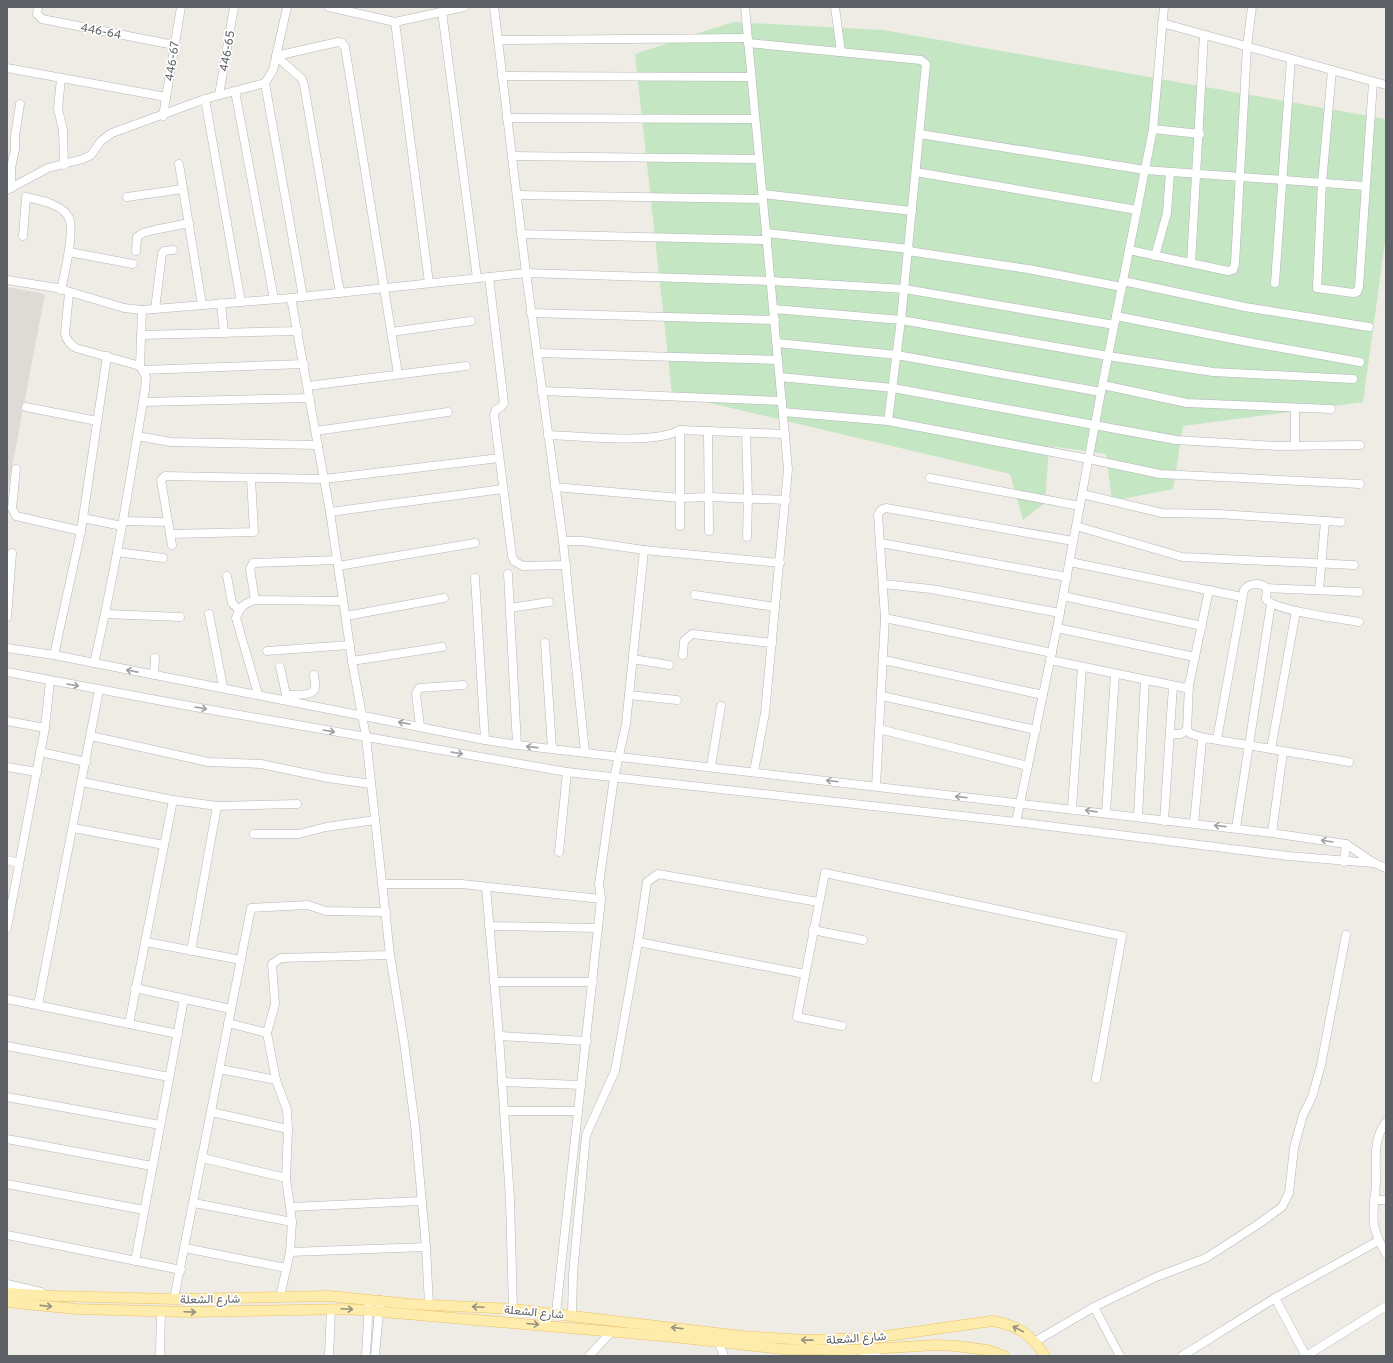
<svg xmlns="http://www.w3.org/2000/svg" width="1393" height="1363" font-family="Overpass,Vazirmatn,sans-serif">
<rect width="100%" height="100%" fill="#efece5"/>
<polygon fill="#dedbd7" points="7,287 45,294 7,493"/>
<polygon fill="#c4e6c2" points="733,22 883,30 1386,119 1386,235 1363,402 1183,426 1173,489 1112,501 1106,454 1049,446 1045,503 1023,520 1010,474 672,394 635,54"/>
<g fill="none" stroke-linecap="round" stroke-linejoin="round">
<defs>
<g id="minor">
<polyline points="38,7 37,14 42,19 174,45"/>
<polyline points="329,7 395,22 464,7"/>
<polyline points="494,7 526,273 563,541 585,752"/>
<polyline points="745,7 788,469 765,713 754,771"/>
<polyline points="835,7 841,52"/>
<polyline points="442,12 477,278"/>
<polyline points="395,22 429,283"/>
<polyline points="1162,23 1386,85"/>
<polyline points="498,40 747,38"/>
<polyline points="748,43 921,60 926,64 901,320 888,421"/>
<polyline points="276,56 338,42 342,43 345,47 398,374"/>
<polyline points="276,56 302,79 304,85 340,293"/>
<polyline points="7,68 166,97"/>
<polyline points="1332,70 1322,183 1317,288 1353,293 1357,292 1359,287 1373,82"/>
<polyline points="502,76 751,77"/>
<polyline points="61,78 58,109 63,130 64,165"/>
<polyline points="265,83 303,297"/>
<polyline points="235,91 274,299"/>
<polyline points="219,95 234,7"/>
<polyline points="205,99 241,302"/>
<polyline points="163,116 181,7"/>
<polyline points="507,118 755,119"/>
<polyline points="1153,129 1200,134"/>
<polyline points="920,134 1145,170 1365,186"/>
<polyline points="512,156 759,159"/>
<polyline points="179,164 202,305"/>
<polyline points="916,172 1137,210"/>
<polyline points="11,188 11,168 15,149 15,136 20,104"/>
<polyline points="7,190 48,168 83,159 91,155 101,141 112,133 205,99 265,83 273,70 287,7"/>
<polyline points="763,194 912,211"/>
<polyline points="517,195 763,199"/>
<polyline points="127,197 183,189"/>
<polyline points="767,233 909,249"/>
<polyline points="521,234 767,240"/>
<path d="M23 236 26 197C39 200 61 204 68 216 76 228 64 276 61 290"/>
<polyline points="1129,250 1228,271 1233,270 1235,264 1247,47 1252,7"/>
<polyline points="136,251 137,237 143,233 154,230 189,223"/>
<polyline points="908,251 1028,269 1122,287"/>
<polyline points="69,252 133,264"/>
<polyline points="1155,256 1167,213 1170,172"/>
<polyline points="1191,263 1204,35"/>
<polyline points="489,277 504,403 501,407 496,410 494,415 512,556 514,561 523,566 566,565"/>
<polyline points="7,280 57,288 124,308 142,310 291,298 526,273 771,281 905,289 1114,325"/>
<polyline points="1123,281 1245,307 1369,327"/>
<polyline points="1275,283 1291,59"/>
<path d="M69 293 65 334C67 341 70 344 76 348L140 366 146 377 145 389C130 481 115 573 94 663"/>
<polyline points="291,298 330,512 352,661 366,737 390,955 404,1042 415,1125 426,1247 429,1305"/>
<polyline points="221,303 224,333"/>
<polyline points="155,309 162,254 164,251 173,250"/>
<polyline points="774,309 901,320 1108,356 1213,372 1353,379"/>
<polyline points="531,313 775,320"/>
<polyline points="1116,316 1253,343 1360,362"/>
<polyline points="391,332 471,321"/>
<polyline points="141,335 298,331"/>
<polyline points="777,343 897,355 1101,392"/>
<polyline points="537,353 778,360"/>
<polyline points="140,366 142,310"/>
<polyline points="143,370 304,364"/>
<polyline points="780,377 893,388 1176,440 1277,446 1360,445"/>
<polyline points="1103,385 1187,403 1331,409"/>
<polyline points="308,386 466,366"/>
<polyline points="542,391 782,401"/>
<polyline points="143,402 310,398"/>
<polyline points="26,407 97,421"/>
<polyline points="783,412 888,421 1089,459 1160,474 1360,484"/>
<polyline points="680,430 680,526"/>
<polyline points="316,431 448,412"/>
<polyline points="708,431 709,531"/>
<polyline points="746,433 748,498 747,537"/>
<path d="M548 435C580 436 654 445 680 430L785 434"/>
<polyline points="137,436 171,442 318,445"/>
<polyline points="1295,446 1295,408"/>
<polyline points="16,469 12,508 16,516 81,531"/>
<polyline points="930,478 1080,506"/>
<polyline points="555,487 680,498 710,497 786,500"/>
<polyline points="1082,494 1162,513 1219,514 1341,522"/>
<polyline points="330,512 503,489"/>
<polyline points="83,518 122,526"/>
<polyline points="123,521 168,522"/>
<polyline points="1076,526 1182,557 1354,565"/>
<polyline points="170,534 254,532 251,479"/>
<polyline points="881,543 1067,577"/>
<polyline points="172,545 161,480 165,476 324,479 499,458"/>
<polyline points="644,550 780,563"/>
<polyline points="117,552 163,558"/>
<polyline points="1070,562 1242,597"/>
<polyline points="338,566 475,543"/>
<polyline points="508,574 517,745"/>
<polyline points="227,576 232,603 239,610"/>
<polyline points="475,578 485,740"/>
<polyline points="883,584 931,589 1060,613"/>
<polyline points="1267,588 1359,592"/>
<polyline points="1319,590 1325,521"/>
<polyline points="695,595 775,607"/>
<polyline points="1063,596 1202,626"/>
<polyline points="255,600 250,569 253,563 337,560"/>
<polyline points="510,608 549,602"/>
<polyline points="106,614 180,617"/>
<polyline points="209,614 223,687"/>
<polyline points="346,616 444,598"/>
<polyline points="7,617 12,553"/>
<polyline points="885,618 1052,653"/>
<polyline points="1057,628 1195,657"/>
<polyline points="545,643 552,748"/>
<polyline points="7,648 54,655 485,740 517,745 1272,833 1346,844 1374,863 1386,868"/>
<polyline points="267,651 350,645"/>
<polyline points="54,655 81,531 107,356"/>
<polyline points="683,655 684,641 692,634 772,643"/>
<polyline points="633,659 669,665"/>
<polyline points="884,660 1043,695"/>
<polyline points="1050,660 1186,688 1189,685 1209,590"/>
<polyline points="352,661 442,647"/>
<polyline points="280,667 287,699"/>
<polyline points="7,672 189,706 567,772 1016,822 1288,856 1373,863"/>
<polyline points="154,675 155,658"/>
<polyline points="1189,685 1187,730 1191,734 1205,738"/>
<path d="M258 694 236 618C240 606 245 603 255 600L343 601"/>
<path d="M286 695C293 695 314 696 315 688 316 684 314 679 314 675"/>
<polyline points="629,695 677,700"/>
<polyline points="882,696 1036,730"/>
<polyline points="7,721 45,728"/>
<polyline points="420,726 416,694 419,688 463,685"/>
<polyline points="879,729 1028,766"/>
<polyline points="1170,734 1181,734 1187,730"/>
<polyline points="91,736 208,762 261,764 328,778 371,784"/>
<path d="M1217 739 1244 590C1249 583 1260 582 1267 588L1266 599C1274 611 1343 619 1359 622"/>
<polyline points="1271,749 1296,611"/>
<polyline points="40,752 86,762"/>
<polyline points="711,766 721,706"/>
<polyline points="7,767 37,772"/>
<polyline points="82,782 173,800 217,806 297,804"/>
<polyline points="876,786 885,618 878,515 881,510 886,508 1073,541"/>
<polyline points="1072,808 1082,667"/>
<polyline points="1106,813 1115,674"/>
<polyline points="1138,817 1145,680"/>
<polyline points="1164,821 1173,686"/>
<polyline points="1016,822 1057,628 1101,392 1153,129 1164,7"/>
<polyline points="1194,823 1202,741 1205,738 1349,762"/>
<polyline points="73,828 164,845"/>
<polyline points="1236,828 1271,604"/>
<polyline points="1272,833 1283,752"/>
<polyline points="254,834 299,834 326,827 375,820"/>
<polyline points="559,852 567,772"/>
<polyline points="7,860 19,863"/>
<polyline points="1344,862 1346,844"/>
<polyline points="382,884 462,884 601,899"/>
<polyline points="486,887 499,1036 510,1199 513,1309"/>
<polyline points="489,926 598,928"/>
<polyline points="7,928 45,728 50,681"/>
<polyline points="813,930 863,940"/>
<polyline points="146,942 241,960"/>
<polyline points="638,942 805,974"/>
<polyline points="191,951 217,806"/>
<polyline points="494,982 593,982"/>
<polyline points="135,988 231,1009"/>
<polyline points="7,999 178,1034"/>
<polyline points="38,1005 99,690"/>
<polyline points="228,1023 267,1033"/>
<polyline points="129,1024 173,800"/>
<polyline points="842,1026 797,1017 825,873 1122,936 1096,1079"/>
<polyline points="499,1036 587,1041"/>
<polyline points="7,1046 169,1077"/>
<polyline points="220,1069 276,1080"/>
<polyline points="502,1082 581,1085"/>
<polyline points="7,1097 160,1125"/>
<polyline points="504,1111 578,1111"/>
<polyline points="211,1112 288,1129"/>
<path d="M1386 1122C1373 1139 1376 1159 1376 1179 1376 1194 1372 1210 1374 1225 1376 1236 1381 1245 1386 1254"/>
<polyline points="7,1139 152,1166"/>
<polyline points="203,1158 286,1178"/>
<polyline points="7,1184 144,1210"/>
<polyline points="1374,1200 1386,1200"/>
<polyline points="194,1203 292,1222"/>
<polyline points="290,1207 422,1201"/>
<polyline points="7,1235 181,1270"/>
<polyline points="185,1248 286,1268"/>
<polyline points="290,1252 426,1247"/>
<polyline points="135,1261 184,999"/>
<polyline points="7,1284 41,1292"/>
<polyline points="280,1297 290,1252 292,1222 286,1178 288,1129 287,1110 276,1080 267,1033 275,1004 272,964 281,958 390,955"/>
<polyline points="1275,1298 1306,1356"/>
<polyline points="174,1299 251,908 308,905 326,911 386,912"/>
<polyline points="1094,1307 1120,1356"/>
<polyline points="556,1313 598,928 601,899 599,884 614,778 626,724 644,550 582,541 563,541"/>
<polyline points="572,1315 573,1274 586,1135 615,1071 638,942 647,882 658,874 818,902"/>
<polyline points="718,1341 724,1356"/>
<polyline points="1036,1341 1094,1307 1156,1277 1206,1258 1257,1225 1282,1207 1289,1193 1294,1148 1303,1115 1312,1097 1321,1065 1346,935"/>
<polyline points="160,1356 161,1311"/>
<polyline points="329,1356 331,1309"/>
<polyline points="366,1356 369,1300"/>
<polyline points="375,1356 380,1300"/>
<polyline points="589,1356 612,1331"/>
<polyline points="864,1356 875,1350 877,1356"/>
<polyline points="1182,1356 1275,1298 1378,1241"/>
<polyline points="1306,1356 1386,1306"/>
</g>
<g id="major">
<path d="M7 1293 55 1296 174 1299 329 1296 410 1304 513 1309 741 1336 806 1340 872 1338 992 1321C1017 1325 1031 1334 1045 1356"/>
<polyline points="7,1302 76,1309 189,1312 349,1309 674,1337 782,1349 852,1350 936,1345 956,1346 987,1350 1004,1356"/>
</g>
</defs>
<use href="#minor" stroke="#b2b6b9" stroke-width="9"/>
<use href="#major" stroke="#eec05e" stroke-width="11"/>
<use href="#minor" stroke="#fff" stroke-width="8"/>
<use href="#major" stroke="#fdecac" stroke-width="10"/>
</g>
<defs><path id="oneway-shaft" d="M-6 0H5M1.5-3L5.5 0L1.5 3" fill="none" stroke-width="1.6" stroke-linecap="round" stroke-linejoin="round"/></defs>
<g stroke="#9ea0a3">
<use href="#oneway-shaft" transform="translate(132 671) rotate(-169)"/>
<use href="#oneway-shaft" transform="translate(73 685) rotate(10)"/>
<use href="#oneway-shaft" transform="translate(201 708) rotate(10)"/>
<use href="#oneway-shaft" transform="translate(404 723) rotate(-170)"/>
<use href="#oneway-shaft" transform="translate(329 731) rotate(10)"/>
<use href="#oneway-shaft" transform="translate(532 747) rotate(-174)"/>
<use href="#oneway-shaft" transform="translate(457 753) rotate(10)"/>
<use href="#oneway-shaft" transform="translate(832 781) rotate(-173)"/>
<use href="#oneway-shaft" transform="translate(961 797) rotate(-173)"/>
<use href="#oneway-shaft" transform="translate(1091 811) rotate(-172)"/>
<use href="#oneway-shaft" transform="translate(1220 826) rotate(-174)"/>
<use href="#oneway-shaft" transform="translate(1327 841) rotate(-171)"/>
</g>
<g stroke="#95927e">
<use href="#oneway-shaft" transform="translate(46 1306) rotate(6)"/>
<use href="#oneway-shaft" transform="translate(478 1307) rotate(-177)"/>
<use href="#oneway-shaft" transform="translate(347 1309) rotate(3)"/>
<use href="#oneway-shaft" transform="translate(190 1312) rotate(2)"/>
<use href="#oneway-shaft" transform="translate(533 1324) rotate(5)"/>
<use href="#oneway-shaft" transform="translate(677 1328) rotate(-173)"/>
<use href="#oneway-shaft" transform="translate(1018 1329) rotate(-152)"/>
<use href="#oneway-shaft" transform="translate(807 1340) rotate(-179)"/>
</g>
<g text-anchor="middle" stroke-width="3.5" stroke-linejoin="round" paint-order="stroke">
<g font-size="12" fill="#5d6165" stroke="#fff">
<text transform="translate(101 31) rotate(11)" y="4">446-64</text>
<text transform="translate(227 51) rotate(-80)" y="4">446-65</text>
<text transform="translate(172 61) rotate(-81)" y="4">446-67</text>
<text transform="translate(210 1299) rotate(-1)" y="4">شارع الشعلة</text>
<text transform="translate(534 1312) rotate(5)" y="4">شارع الشعلة</text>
<text transform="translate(856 1338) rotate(-4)" y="4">شارع الشعلة</text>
</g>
</g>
<rect width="1393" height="1363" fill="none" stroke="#5d6165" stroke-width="16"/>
</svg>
